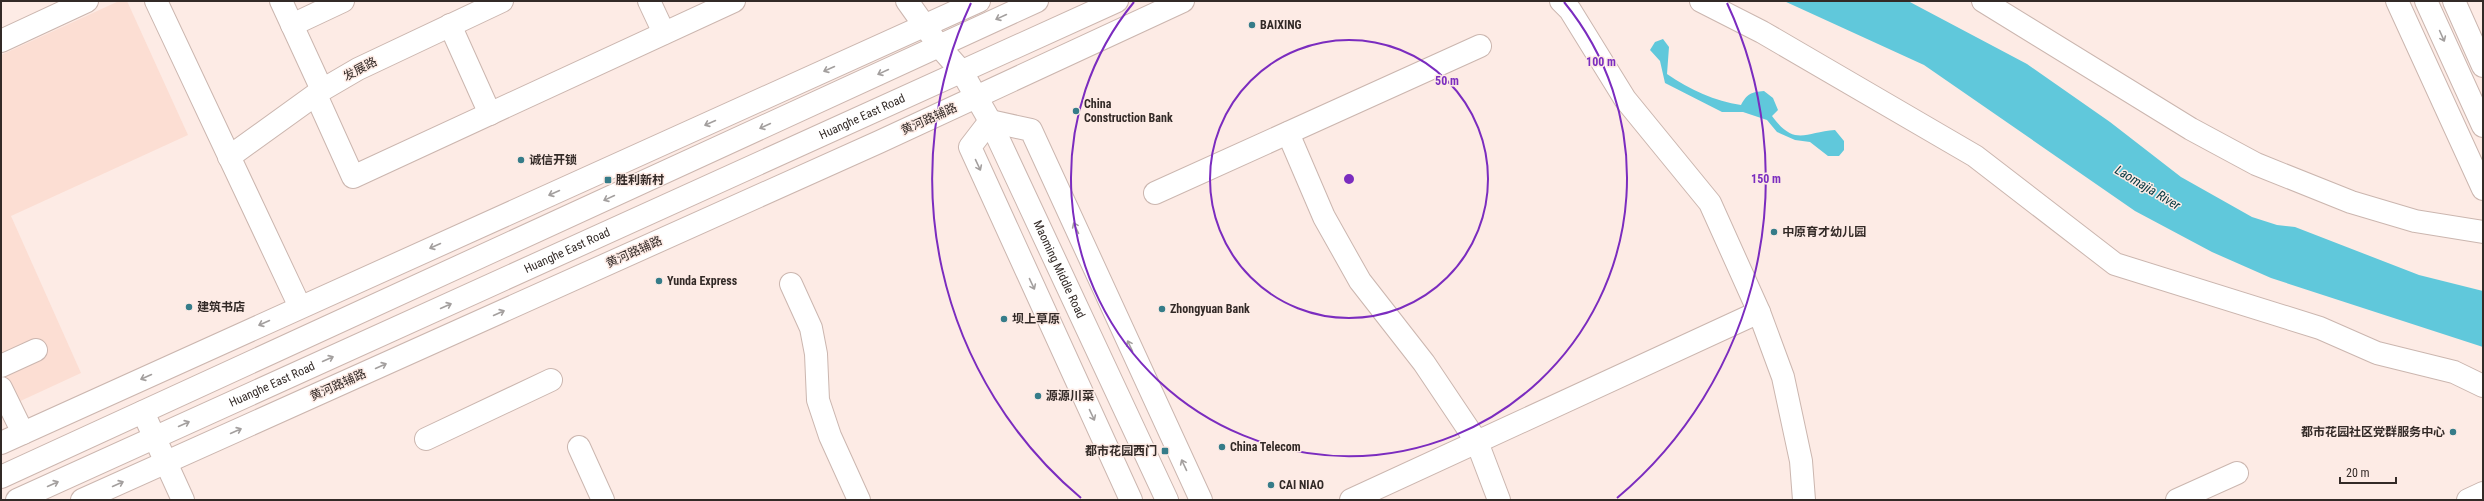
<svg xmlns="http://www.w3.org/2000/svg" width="2484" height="501" font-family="'Roboto Condensed','Noto Sans SC',sans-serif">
<rect width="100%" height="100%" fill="#fdebe5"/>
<polygon fill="#fcded3" points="119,1 127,1 188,135 11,216 81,373 1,410 1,55"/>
<g fill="#60c8db">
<polygon points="1784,1 1908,1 2027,64 2110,122 2181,177 2252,217 2277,225 2295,227 2419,275 2483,291 2483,347 2271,278 2212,252 2135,211 1924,65"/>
<path d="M1663 39 1669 47 1667 74C1690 90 1715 101 1741 105 1747 94 1751 92 1764 91L1773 98 1778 110 1772 116C1795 147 1805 132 1835 130L1844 141V150L1839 156H1828L1810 142 1795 140 1777 132 1767 120 1743 112H1722L1665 83 1660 61 1650 50 1655 42Z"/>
</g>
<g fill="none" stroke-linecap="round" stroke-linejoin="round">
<defs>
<g id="minor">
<polyline points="156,1 300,307"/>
<polyline points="281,1 322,90"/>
<polyline points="649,1 664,33"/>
<path id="s1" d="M907 1 939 46 962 72 990 121 1167 500"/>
<polyline points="1561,1 1570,10 1625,99 1710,203 1759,312 1783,377 1801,461 1804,500"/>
<polyline points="1701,1 1762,32 1975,156 2115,264 2320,328 2377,353 2454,372 2483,386"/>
<polyline points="1983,1 2191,129 2256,164 2351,202 2415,221 2483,232"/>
<polyline points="2397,1 2483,189"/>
<polyline points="2426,1 2483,126"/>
<polyline points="2454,1 2483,66"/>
<polyline points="292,25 343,1"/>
<polyline points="450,25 490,114"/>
<polyline points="1,41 87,1"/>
<polyline points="316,95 353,177 734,1"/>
<polyline points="1288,133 1324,217 1360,281 1424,363 1477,442 1499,500"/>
<polyline points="229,157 322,90 358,69 502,1"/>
<polyline points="1155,193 1480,46"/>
<polyline points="791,284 811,328 816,354 818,400 830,436 859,500"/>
<polyline points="1,366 36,350"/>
<polyline points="1,388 23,433"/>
<polyline points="143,412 183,500"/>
<polyline points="426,439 551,380"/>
<polyline points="1,443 979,1"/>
<polyline points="579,447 603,500"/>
<polyline points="82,500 879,142 1183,1"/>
<polyline points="1131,500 970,147 990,121 1031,130 1201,500"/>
<polyline points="1351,500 1759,312"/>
<polyline points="2177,500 2237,473"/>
<polyline points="2468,500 2483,493"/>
</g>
<g id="major">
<polyline points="1,477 1037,1"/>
<path id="s2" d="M17 500 1117 1"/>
</g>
</defs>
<use href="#minor" stroke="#cbb6af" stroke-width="24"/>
<use href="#major" stroke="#cbb6af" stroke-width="24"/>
<use href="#minor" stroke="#fff" stroke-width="22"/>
<use href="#major" stroke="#fff" stroke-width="22"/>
</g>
<defs><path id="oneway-shaft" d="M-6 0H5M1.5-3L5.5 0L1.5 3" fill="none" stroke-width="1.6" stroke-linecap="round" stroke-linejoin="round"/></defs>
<g stroke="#a39f9e">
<use href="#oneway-shaft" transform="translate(1001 17) rotate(155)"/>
<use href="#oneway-shaft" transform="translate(2442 36) rotate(66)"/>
<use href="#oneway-shaft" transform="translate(829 69) rotate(156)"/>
<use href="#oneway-shaft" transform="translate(883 72) rotate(155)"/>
<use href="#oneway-shaft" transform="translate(710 123) rotate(156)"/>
<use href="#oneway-shaft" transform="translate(765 126) rotate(155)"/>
<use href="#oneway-shaft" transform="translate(978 165) rotate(65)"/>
<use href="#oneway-shaft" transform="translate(554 193) rotate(156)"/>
<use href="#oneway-shaft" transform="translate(609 198) rotate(155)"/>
<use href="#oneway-shaft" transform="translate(1076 228) rotate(-115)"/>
<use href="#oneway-shaft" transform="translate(435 246) rotate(156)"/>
<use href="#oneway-shaft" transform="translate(1032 284) rotate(65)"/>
<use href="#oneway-shaft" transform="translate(446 306) rotate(-24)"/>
<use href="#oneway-shaft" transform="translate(499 313) rotate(-24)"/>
<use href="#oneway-shaft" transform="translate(264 323) rotate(156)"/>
<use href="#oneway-shaft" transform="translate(1130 346) rotate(-115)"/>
<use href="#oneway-shaft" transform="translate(328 359) rotate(-24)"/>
<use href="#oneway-shaft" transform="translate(381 366) rotate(-24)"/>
<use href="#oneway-shaft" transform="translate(146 377) rotate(156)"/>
<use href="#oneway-shaft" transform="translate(1092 415) rotate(65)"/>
<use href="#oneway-shaft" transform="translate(184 424) rotate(-24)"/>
<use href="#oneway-shaft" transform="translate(236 431) rotate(-24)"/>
<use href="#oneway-shaft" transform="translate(1184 465) rotate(-115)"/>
<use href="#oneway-shaft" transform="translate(53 484) rotate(-24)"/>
<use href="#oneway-shaft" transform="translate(118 484) rotate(-24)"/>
</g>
<g fill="none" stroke="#7b2cbf" stroke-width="2">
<circle cx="1349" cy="179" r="139"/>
<path d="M1564 2A278 278 0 1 1 1134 2"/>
<path d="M1081 498A417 417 0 0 1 971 3M1727 3A417 417 0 0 1 1617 498"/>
</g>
<g fill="#367c89" stroke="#fdebe5" stroke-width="1.5">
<circle cx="1252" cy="25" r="4"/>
<circle cx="1076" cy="111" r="4"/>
<circle cx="521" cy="160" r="4"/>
<rect x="604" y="176" width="8" height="8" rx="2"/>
<circle cx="1774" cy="232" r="4"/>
<circle cx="659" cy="281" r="4"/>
<circle cx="189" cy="307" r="4"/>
<circle cx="1162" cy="309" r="4"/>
<circle cx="1004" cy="319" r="4"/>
<circle cx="1038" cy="396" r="4"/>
<circle cx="2453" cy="432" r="4"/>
<circle cx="1222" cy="447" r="4"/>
<rect x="1161" y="447" width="8" height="8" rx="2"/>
<circle cx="1271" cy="485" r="4"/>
</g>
<g text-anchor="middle" stroke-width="3" stroke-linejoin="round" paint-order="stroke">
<g font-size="12" font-weight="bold" fill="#332a27" stroke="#fdebe5" text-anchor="start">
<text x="1260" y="29">BAIXING</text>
<text x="1084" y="108">China<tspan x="1084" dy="14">Construction Bank</tspan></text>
<text x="529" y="164">诚信开锁</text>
<text x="616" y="184">胜利新村</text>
<text x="1782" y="236">中原育才幼儿园</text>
<text x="667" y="285">Yunda Express</text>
<text x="197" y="311">建筑书店</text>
<text x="1170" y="313">Zhongyuan Bank</text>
<text x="1012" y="323">坝上草原</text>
<text x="1046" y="400">源源川菜</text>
<text x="2445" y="436" text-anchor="end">都市花园社区党群服务中心</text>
<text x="1230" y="451">China Telecom</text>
<text x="1157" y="455" text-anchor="end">都市花园西门</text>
<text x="1279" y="489">CAI NIAO</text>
</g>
<g font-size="12" fill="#332a27" stroke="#fdebe5">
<text transform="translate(360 69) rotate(-28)" y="4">发展路</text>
<text dy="4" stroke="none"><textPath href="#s2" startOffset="928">Huanghe East Road</textPath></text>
<text transform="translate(929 119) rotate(-24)" y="4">黄河路辅路</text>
<text dy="4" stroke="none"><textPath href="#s2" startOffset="604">Huanghe East Road</textPath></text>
<text transform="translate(634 252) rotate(-24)" y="4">黄河路辅路</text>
<text dy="4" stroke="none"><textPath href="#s1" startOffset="310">Maoming Middle Road</textPath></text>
<text dy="4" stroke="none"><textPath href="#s2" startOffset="280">Huanghe East Road</textPath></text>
<text transform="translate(338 385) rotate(-24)" y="4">黄河路辅路</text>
</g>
<g font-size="13" font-style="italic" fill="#073942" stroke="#fdebe5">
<text transform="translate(2148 187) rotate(31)" y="5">Laomajia River</text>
</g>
</g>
<circle cx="1349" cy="179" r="6" fill="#7b2cbf" stroke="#fdebe5" stroke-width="2"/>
<g font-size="12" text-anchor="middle" font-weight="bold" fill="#7b2cbf" stroke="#fdebe5" stroke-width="3" stroke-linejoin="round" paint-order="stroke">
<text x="1601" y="66">100 m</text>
<text x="1447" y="85">50 m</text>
<text x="1766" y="183">150 m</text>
</g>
<rect width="2484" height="501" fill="none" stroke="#332a27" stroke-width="4"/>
<path d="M2340 477v6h56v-6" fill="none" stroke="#332a27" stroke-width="2"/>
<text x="2346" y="477" font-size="12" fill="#332a27" stroke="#fdebe5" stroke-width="3" paint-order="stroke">20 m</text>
</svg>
